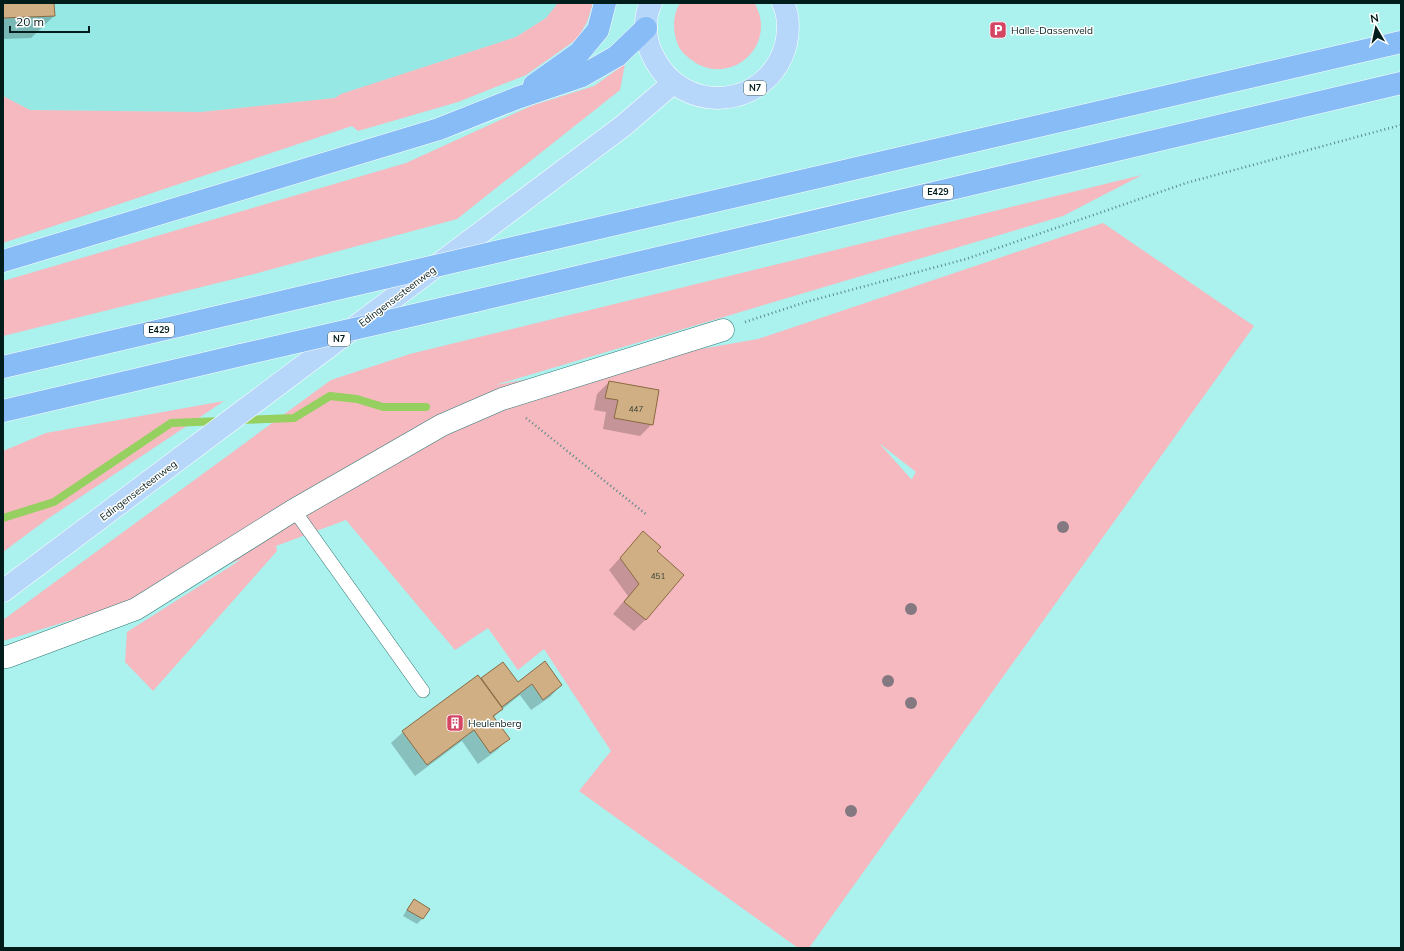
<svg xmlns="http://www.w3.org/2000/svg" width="1404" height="951" font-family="Mulish,sans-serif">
<rect width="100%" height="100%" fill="#abf1ee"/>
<polygon fill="#96e8e4" points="3,3 558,3 546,18 516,37 341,94 335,98 201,112 30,110 3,96"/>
<g fill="#f6b9bf" fill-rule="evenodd">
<polygon points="558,3 593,3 587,22 577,39 526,75 458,102 358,131 352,126 3,243 3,96 30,110 201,112 335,98 341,94 516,37 546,18"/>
<path d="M680 3H755C757 8 759 13 760 17 768 55 725 84 693 61 682 53 678 49 675 35 673 23 674 13 680 3Z"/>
<polygon points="625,64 620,90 457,219 250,275 3,336 3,281 406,163 531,106 594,86"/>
<path d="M1142 175 1063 216 495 385 758 339 1103 223 1254 326 809 948H798L579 791 611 751 544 649 518 670 488 628 455 650 346 520 276 546 277 551 153 691 125 662 127 632 242 559 111 608 3 641V620L331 380 410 354ZM879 443 916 472 912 479H911Z"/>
<polygon points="224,401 46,520 3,552 3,451 46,433"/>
</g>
<g fill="#0003">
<polygon points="3,3 53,3 54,16 31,38 3,39"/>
<polygon points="609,382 652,424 640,436 603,429 606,412 594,410 597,394"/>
<polygon points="643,533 655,551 646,619 634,631 613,614 628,596 609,570"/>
<polygon points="503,663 518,684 545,663 561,685 550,697 531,710 520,695 501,710 493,718 508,739 497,750 478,764 462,741 415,776 391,743 403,732 481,680"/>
<polygon points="415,900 428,909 422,919 417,924 403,916 409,906"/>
</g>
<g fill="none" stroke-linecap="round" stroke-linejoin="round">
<g stroke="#96d060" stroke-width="8">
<polyline points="239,420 294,418 330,396 357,399 383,407 426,407"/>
<polyline points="3,518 54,502 171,423 221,421"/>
</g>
</g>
<g fill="#d1af84" stroke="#8a6a42">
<polygon points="3,3 54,3 55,16 3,18"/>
<polygon points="609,381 659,390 653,425 614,418 618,400 605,398"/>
<polygon points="643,531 661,547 657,551 684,575 646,620 624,602 639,584 620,558"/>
<polygon points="545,661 562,685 543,700 532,684 502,707 481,678 503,662 518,682"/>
<polygon points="478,675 503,709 493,716 510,739 490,753 474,730 427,765 402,731"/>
<polygon points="414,899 430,909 423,919 407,910"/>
</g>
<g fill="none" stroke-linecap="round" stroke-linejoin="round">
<defs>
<polyline id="lane" points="294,510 423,691"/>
<polyline id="street" points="3,657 7,657 136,609 294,510 442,425 502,399 723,330"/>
<g id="primary">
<path d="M651 3C643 18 645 41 653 56 682 117 769 110 786 44 789 30 789 16 783 3"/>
<polyline points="3,591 623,126 673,83"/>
</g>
<g id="highway">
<polyline points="534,85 579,53 598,30 605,3"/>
<polyline points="547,240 1401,42"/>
<polyline points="3,261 439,129 517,98 582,76 617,56 646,28"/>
<polyline points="475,301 1401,83"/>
<polyline points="3,367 315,294"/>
<polyline points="3,411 241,355"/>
</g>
</defs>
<use href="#lane" stroke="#307673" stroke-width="14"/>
<use href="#street" stroke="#307673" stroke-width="23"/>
<use href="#primary" stroke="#fff" stroke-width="23"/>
<use href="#highway" stroke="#fff" stroke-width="23"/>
<g stroke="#588987" stroke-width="2.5" stroke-dasharray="1 3" stroke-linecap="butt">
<polyline points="745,322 806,302 966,259 1186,183 1401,125"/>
<polyline points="526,418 647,515"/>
</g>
<use href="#lane" stroke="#fff" stroke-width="13"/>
<use href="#street" stroke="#fff" stroke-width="22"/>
<use href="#primary" stroke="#b7d7fa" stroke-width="22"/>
<use href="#highway" stroke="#87bcf7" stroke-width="22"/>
<defs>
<g id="highway-bridge">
<polyline points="315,294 547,240"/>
<polyline points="241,355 475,301"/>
</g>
</defs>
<use href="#highway-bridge" stroke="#fff" stroke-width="23" stroke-linecap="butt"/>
<use href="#highway-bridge" stroke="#87bcf7" stroke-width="22"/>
</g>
<g fill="#847981">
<circle cx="1063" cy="527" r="6"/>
<circle cx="911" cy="609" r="6"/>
<circle cx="888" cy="681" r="6"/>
<circle cx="911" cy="703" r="6"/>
<circle cx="851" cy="811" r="6"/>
</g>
<defs>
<symbol id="parking-square" viewBox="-11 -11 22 22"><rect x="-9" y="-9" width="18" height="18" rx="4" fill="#d44463" stroke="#fff"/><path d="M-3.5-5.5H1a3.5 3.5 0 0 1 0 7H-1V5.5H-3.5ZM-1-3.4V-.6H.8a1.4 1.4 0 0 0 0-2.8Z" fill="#fff"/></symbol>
<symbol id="building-square" viewBox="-11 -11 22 22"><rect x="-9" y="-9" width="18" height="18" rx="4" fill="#d44463" stroke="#fff"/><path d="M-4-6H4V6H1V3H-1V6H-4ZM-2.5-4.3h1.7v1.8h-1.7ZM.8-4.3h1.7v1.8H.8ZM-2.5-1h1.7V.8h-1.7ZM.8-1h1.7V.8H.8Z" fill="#fff"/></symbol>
</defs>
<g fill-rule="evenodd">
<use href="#parking-square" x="988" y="20" width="20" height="20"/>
<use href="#building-square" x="445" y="713" width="20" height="20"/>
</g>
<g text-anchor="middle" stroke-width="3" stroke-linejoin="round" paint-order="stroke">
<g font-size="8" fill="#344135">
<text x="636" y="412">447</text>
<text x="658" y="579">451</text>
</g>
<g fill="#fff" stroke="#4c605f" stroke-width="1">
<rect x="744" y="81" width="22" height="14" rx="3"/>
<rect x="923" y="185" width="30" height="14" rx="3"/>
<rect x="144" y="323" width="30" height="14" rx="3"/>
<rect x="328" y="332" width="22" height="14" rx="3"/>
</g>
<g font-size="9" font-weight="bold" fill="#001c1b">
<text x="755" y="91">N7</text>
<text x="938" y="195">E429</text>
<text x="159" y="333">E429</text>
<text x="339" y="342">N7</text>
</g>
<g font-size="10" fill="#001c1b" stroke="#fff" text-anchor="start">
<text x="1011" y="34">Halle-Dassenveld</text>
<text x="468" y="727">Heulenberg</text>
</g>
<g font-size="10" fill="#001c1b" stroke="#fff">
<text transform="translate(397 296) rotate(-37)" y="4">Edingensesteenweg</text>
<text transform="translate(138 490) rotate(-37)" y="4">Edingensesteenweg</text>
</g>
</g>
<rect width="1404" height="951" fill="none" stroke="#001c1b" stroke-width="8"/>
<g transform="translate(1376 28) rotate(351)" stroke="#ffffff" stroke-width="3" paint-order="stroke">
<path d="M0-3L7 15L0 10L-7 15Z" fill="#001c1b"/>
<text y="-6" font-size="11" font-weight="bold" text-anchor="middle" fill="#001c1b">N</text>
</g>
<path d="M10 26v6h79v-6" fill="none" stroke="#001c1b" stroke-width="2"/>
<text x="16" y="26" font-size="12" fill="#001c1b" stroke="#ffffff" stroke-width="3" paint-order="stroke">20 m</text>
</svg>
